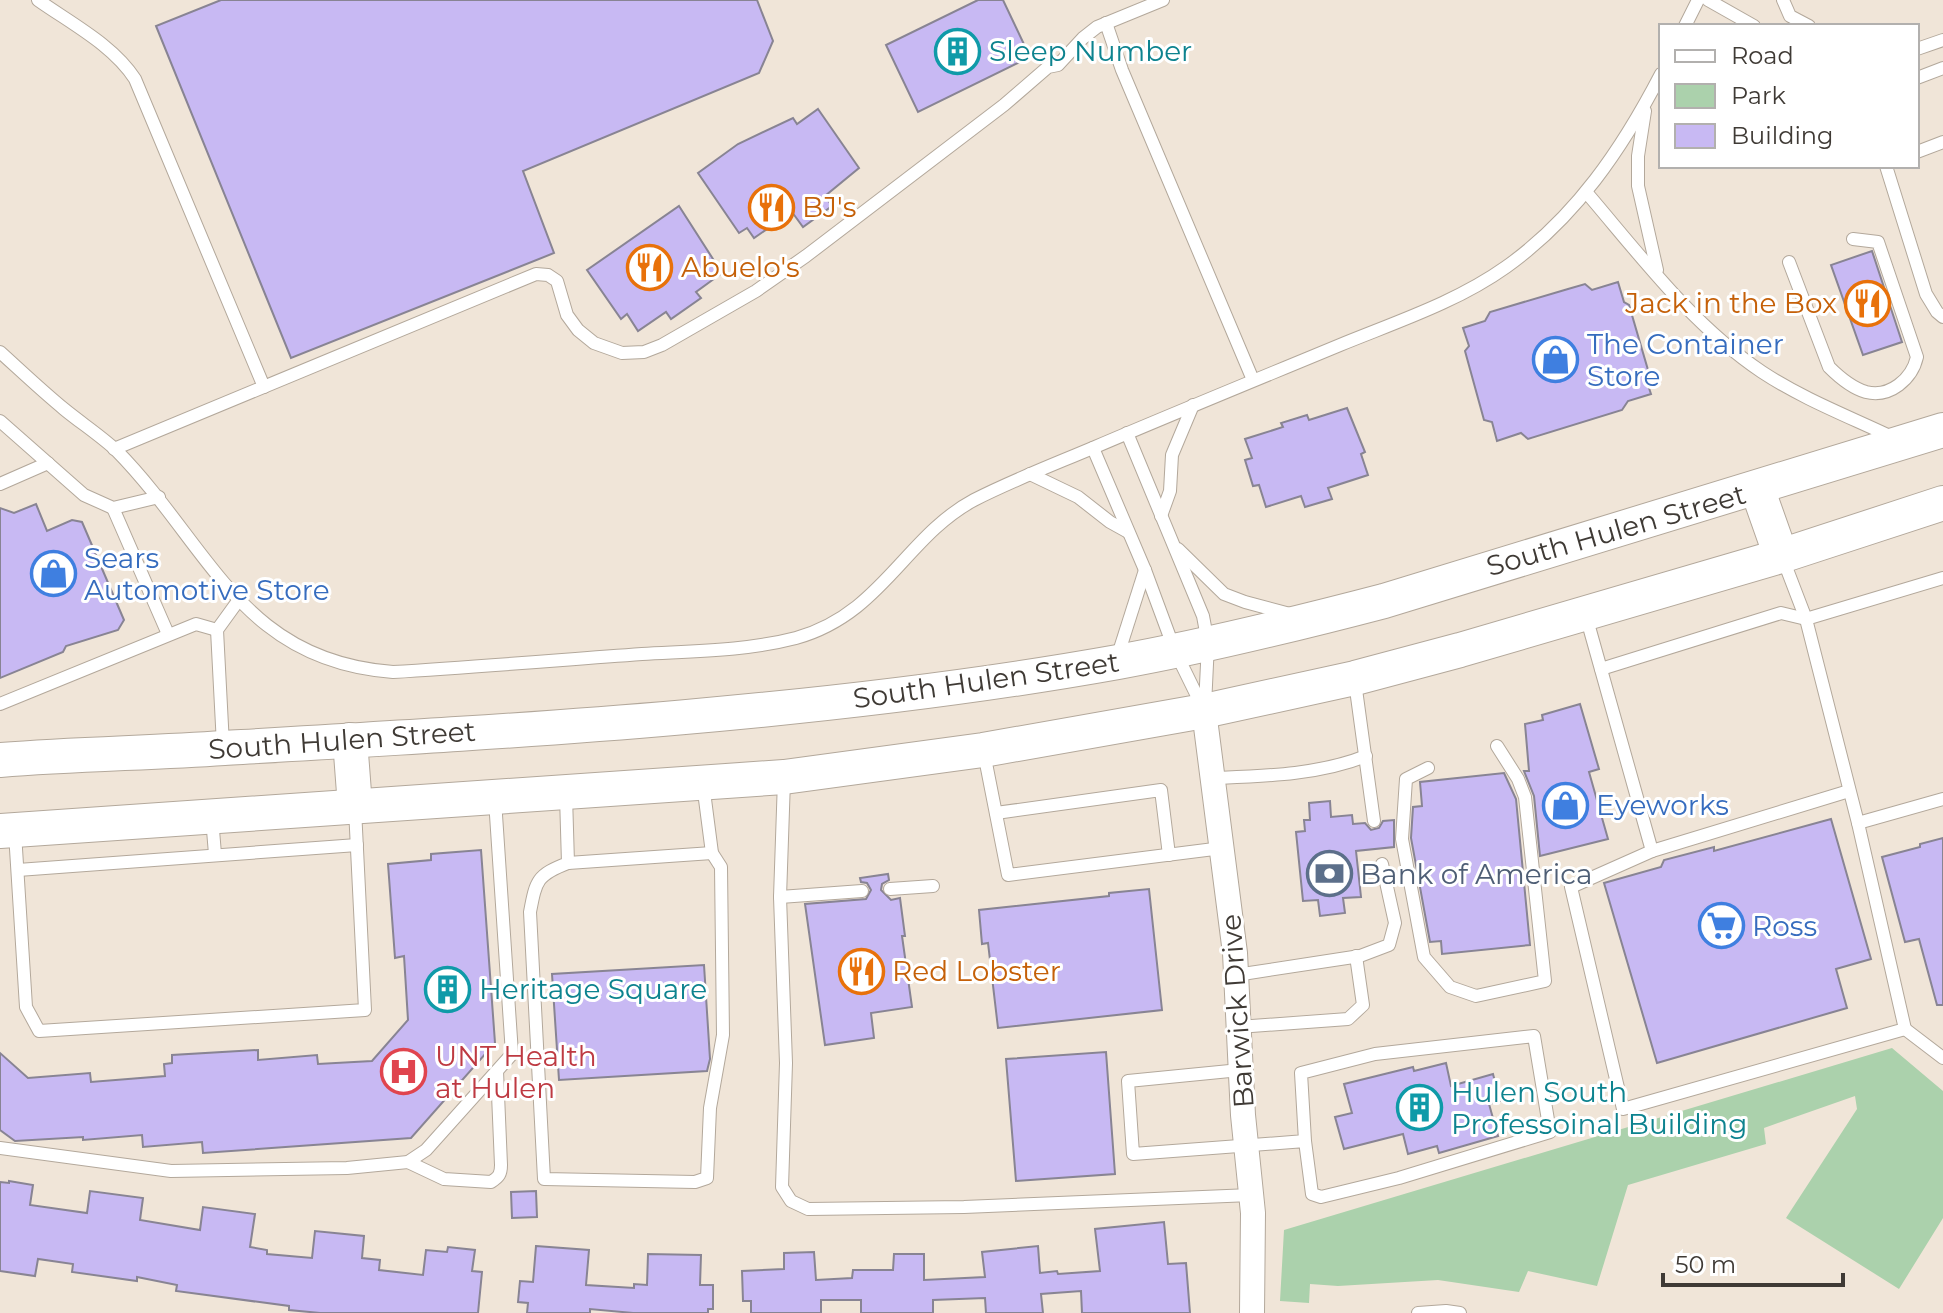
<svg xmlns="http://www.w3.org/2000/svg" width="1943" height="1313" font-family="Montserrat,sans-serif">
<rect width="100%" height="100%" fill="#f0e5d8"/>
<polygon fill="#abd1ac" points="1892,1048 1943,1091 1943,1218 1899,1289 1786,1218 1857,1109 1855,1096 1764,1128 1766,1144 1628,1185 1597,1286 1528,1271 1519,1292 1438,1280 1338,1286 1310,1284 1309,1303 1280,1301 1284,1230"/>
<g fill="#c8b9f3" stroke="#888493" stroke-width="2">
<polygon points="221,0 757,0 773,41 759,73 523,171 554,253 291,358 156,26"/>
<polygon points="978,0 1003,0 1030,57 918,112 886,45"/>
<polygon points="818,109 859,168 825,196 832,206 803,227 792,212 754,238 747,228 739,233 698,173 738,144 793,118 797,124"/>
<polygon points="679,206 722,273 696,292 701,298 671,319 666,312 638,331 627,314 621,319 587,270"/>
<polygon points="1872,251 1902,342 1863,355 1831,265"/>
<polygon points="1618,282 1624,302 1629,305 1648,370 1645,376 1651,394 1628,401 1622,410 1528,439 1521,433 1497,441 1492,422 1484,420 1465,351 1469,346 1463,328 1485,321 1490,312 1568,289 1585,284 1592,290"/>
<polygon points="1347,408 1365,452 1361,454 1368,475 1328,488 1332,499 1305,507 1301,496 1266,507 1259,485 1253,486 1245,460 1252,458 1245,439 1283,427 1281,423 1307,415 1309,420"/>
<polygon points="36,504 47,531 72,520 82,522 124,620 118,630 66,646 63,652 0,678 0,508 14,513"/>
<polygon points="1580,704 1599,769 1589,772 1608,839 1540,856 1534,796 1524,771 1529,771 1525,724 1543,720 1542,715"/>
<polygon points="1504,773 1516,799 1530,945 1442,954 1441,941 1430,942 1411,838 1413,807 1422,806 1420,782"/>
<polygon points="1330,801 1331,817 1352,815 1353,824 1365,823 1371,830 1379,828 1383,821 1394,820 1394,847 1356,851 1361,897 1343,898 1345,913 1320,916 1318,900 1303,901 1296,832 1305,831 1304,820 1310,820 1309,803"/>
<polygon points="1831,819 1871,959 1836,969 1847,1008 1657,1063 1604,883 1661,867 1664,860 1714,847 1714,851"/>
<polygon points="1943,838 1943,1005 1937,1005 1919,939 1905,942 1882,857 1920,847 1920,844"/>
<polygon points="481,850 495,1043 411,1138 203,1153 202,1142 143,1147 142,1135 83,1140 83,1137 15,1141 0,1130 0,1053 28,1078 90,1073 91,1082 165,1076 164,1064 172,1063 172,1055 258,1050 258,1060 317,1055 318,1064 372,1061 408,1020 404,956 395,958 388,864 431,860 431,854"/>
<polygon points="888,874 889,880 882,884 881,890 891,900 900,898 905,936 902,936 912,1007 871,1013 874,1038 825,1045 805,904 866,899 871,890 867,883 861,882 860,878"/>
<polygon points="1149,889 1162,1010 998,1028 988,943 982,944 979,910 1109,896 1109,893"/>
<polygon points="704,965 710,1059 707,1071 559,1080 552,974"/>
<polygon points="1106,1052 1115,1174 1016,1181 1006,1059"/>
<polygon points="1446,1063 1451,1086 1493,1074 1500,1101 1489,1104 1498,1136 1439,1153 1437,1146 1408,1154 1403,1134 1344,1149 1335,1117 1352,1113 1344,1084 1413,1067 1414,1071"/>
<polygon points="9,1181 33,1185 30,1205 87,1213 90,1191 143,1198 140,1220 200,1230 203,1207 255,1214 250,1247 267,1250 267,1254 312,1258 315,1231 364,1236 362,1258 380,1260 379,1270 423,1275 426,1250 447,1252 448,1247 475,1250 472,1271 482,1272 478,1313 320,1313 289,1310 289,1306 176,1291 177,1285 137,1277 137,1281 72,1272 73,1264 38,1259 35,1276 0,1271 0,1182 9,1183"/>
<polygon points="536,1191 537,1217 512,1218 511,1192"/>
<polygon points="1164,1222 1168,1264 1186,1263 1190,1313 1082,1313 1081,1291 1041,1294 1043,1313 986,1313 985,1298 933,1300 933,1313 861,1313 861,1300 821,1300 821,1313 751,1313 751,1301 743,1301 742,1271 784,1269 784,1253 814,1252 816,1280 852,1278 853,1270 893,1270 894,1254 924,1254 924,1280 985,1277 982,1252 1038,1246 1040,1273 1057,1271 1058,1274 1100,1271 1095,1229"/>
<polygon points="536,1246 589,1250 586,1285 634,1288 634,1284 647,1285 648,1254 701,1255 700,1285 713,1285 713,1309 708,1309 708,1313 633,1313 590,1309 590,1313 527,1313 528,1303 518,1302 520,1281 533,1282"/>
</g>
<g fill="none" stroke-linecap="round" stroke-linejoin="round">
<defs>
<g id="lane">
<path d="M38 0C72 24 113 45 135 79L264 387"/>
<polyline points="1708,0 1754,26"/>
<polyline points="1783,0 1790,16 1809,26"/>
<polyline points="1106,23 1122,70 1253,380"/>
<polyline points="1685,26 1698,0"/>
<polyline points="1917,49 1943,40"/>
<polyline points="1917,78 1943,68"/>
<polyline points="1645,111 1638,156 1638,186 1657,270"/>
<polyline points="1917,152 1943,142"/>
<polyline points="1886,166 1926,294 1937,312 1943,317"/>
<path d="M1586 192C1640 255 1692 325 1762 372 1803 399 1850 417 1894 438"/>
<path d="M1789 262 1829 367C1839 377 1852 388 1866 392 1890 398 1912 379 1917 357L1878 242 1853 239"/>
<path d="M0 352C21 371 42 391 64 409 81 423 101 436 117 451 210 546 241 661 393 672 476 667 559 660 642 654 693 651 746 651 796 638 882 614 905 537 974 500 1013 480 1055 464 1095 447 1177 412 1258 379 1340 345 1396 322 1457 302 1506 267 1576 217 1622 149 1661 74"/>
<polyline points="0,421 84,495 113,508 159,497"/>
<polyline points="1127,433 1203,616 1208,643 1205,706"/>
<polyline points="1093,448 1145,570 1175,651 1203,708"/>
<polyline points="114,449 536,274 548,275 557,281 567,315 578,330 594,343 622,353 644,352 662,345 756,291 806,256 1004,105 1048,67 1058,65 1083,38 1097,27 1163,0"/>
<polyline points="1030,474 1078,497 1110,522 1128,532"/>
<polyline points="0,484 48,463"/>
<polyline points="113,508 168,634"/>
<polyline points="1161,516 1170,491 1172,455 1193,405"/>
<polyline points="1178,549 1224,594 1245,602 1290,614"/>
<polyline points="1783,559 1806,619"/>
<polyline points="1943,578 1806,619 1858,823 1943,799"/>
<polyline points="1586,616 1652,851 1849,791"/>
<polyline points="1117,658 1145,570"/>
<polyline points="1601,669 1781,613 1806,619"/>
<polyline points="1355,682 1374,821"/>
<polyline points="0,704 196,624 217,630"/>
<polyline points="223,745 217,630 238,601"/>
<polyline points="984,753 1008,875 1222,848"/>
<polyline points="1428,768 1406,779 1402,839 1424,957 1450,987 1476,996 1545,981 1525,797 1518,779 1497,746"/>
<path d="M1214 778C1264 776 1318 775 1366 756"/>
<polyline points="784,780 780,897 786,1063 782,1187 791,1201 808,1209 964,1207 1251,1195"/>
<path d="M566 796 568 863C537 875 536 880 530 912L544 1179 695 1182 707 1178 710 1108 723 1035 721 867 712 853 703 784"/>
<polyline points="996,813 1161,790 1169,855"/>
<polyline points="212,818 215,854"/>
<polyline points="15,833 26,1007 39,1031 365,1010 355,809"/>
<polyline points="1652,851 1571,887 1623,1109 1905,1029 1858,823"/>
<polyline points="568,863 712,853"/>
<polyline points="18,870 357,845"/>
<polyline points="890,889 933,886"/>
<polyline points="780,897 862,891"/>
<polyline points="1236,975 1360,956 1389,945 1395,923 1382,864"/>
<polyline points="1238,1027 1348,1019 1363,1005 1356,956"/>
<polyline points="1905,1029 1943,1058"/>
<polyline points="1240,1070 1128,1081 1133,1154 1305,1141 1301,1073 1375,1054 1534,1036 1550,1132 1399,1178 1321,1197 1312,1194 1305,1141"/>
<polyline points="0,1148 171,1171 347,1168 408,1162 426,1150 512,1054 495,800"/>
<path d="M408 1162 444 1179 491 1182C499 1177 501 1174 501 1165L497 1071"/>
<polyline points="1418,1313 1446,1311 1460,1313"/>
</g>
<polyline id="street" points="1204,711 1235,953 1243,1115 1253,1213 1252,1313"/>
<g id="secondary">
<polyline points="1757,488 1781,556"/>
<polyline points="350,740 355,806"/>
<path d="M0 760C75 754 150 753 224 748 519 731 827 714 1118 662 1207 646 1296 624 1384 601L1943 430"/>
<polyline points="0,831 784,777 983,750 1204,711 1355,678 1460,650 1781,556 1943,503"/>
</g>
</defs>
<use href="#lane" stroke="#b3a89b" stroke-width="14"/>
<use href="#street" stroke="#b3a89b" stroke-width="26"/>
<use href="#secondary" stroke="#b3a89b" stroke-width="36"/>
<use href="#lane" stroke="#fff" stroke-width="12"/>
<use href="#street" stroke="#fff" stroke-width="24"/>
<use href="#secondary" stroke="#fff" stroke-width="34"/>
</g>
<defs>
<symbol id="building-ring" viewBox="-11 -11 22 22"><circle r="9.5" fill="#fff" stroke="#0f9aa8" stroke-width="1.5"/><path d="M-4-6H4V6H1V3H-1V6H-4ZM-2.5-4.3h1.7v1.8h-1.7ZM.8-4.3h1.7v1.8H.8ZM-2.5-1h1.7V.8h-1.7ZM.8-1h1.7V.8H.8Z" fill="#0f9aa8"/></symbol>
<symbol id="restaurant-ring" viewBox="-11 -11 22 22"><circle r="9.5" fill="#fff" stroke="#e8710a" stroke-width="1.5"/><path d="M-5-6h1v4h1v-4h1v4h1v-4h1v5L-1.5 .5V6h-2V.5L-5-1ZM5-6V6H3V1.5H1.5Q1.5-4 5-6Z" fill="#e8710a"/></symbol>
<symbol id="shop-ring" viewBox="-11 -11 22 22"><circle r="9.5" fill="#fff" stroke="#3f7fe0" stroke-width="1.5"/><path d="M-5-2.5h2.3a2.7 3.5 0 0 1 5.4 0H5L5.5 6h-11ZM-1.5-2.5h3a1.5 2.3 0 0 0-3 0Z" fill="#3f7fe0"/></symbol>
<symbol id="bank-ring" viewBox="-11 -11 22 22"><circle r="9.5" fill="#fff" stroke="#5c6f8a" stroke-width="1.5"/><path d="M-6-4H6V4H-6ZM0-2.3a2.3 2.3 0 1 0 0 4.6a2.3 2.3 0 1 0 0-4.6Z" fill="#5c6f8a"/></symbol>
<symbol id="supermarket-ring" viewBox="-11 -11 22 22"><circle r="9.5" fill="#fff" stroke="#3f7fe0" stroke-width="1.5"/><path d="M-6-5.5h2.5l.6 2H6L4.5 2H-2.5L-4.4-4H-6ZM-1.5 3.2a1.3 1.3 0 1 0 .1 0ZM3 3.2a1.3 1.3 0 1 0 .1 0Z" fill="#3f7fe0"/></symbol>
<symbol id="hospital-ring" viewBox="-11 -11 22 22"><circle r="9.5" fill="#fff" stroke="#e0444e" stroke-width="1.5"/><path d="M-5-5h3v3.5h4V-5h3V5h-3V1.5h-4V5h-3Z" fill="#e0444e"/></symbol>
</defs>
<g fill-rule="evenodd">
<use href="#building-ring" x="932" y="26" width="51" height="51"/>
<use href="#restaurant-ring" x="746" y="182" width="51" height="51"/>
<use href="#restaurant-ring" x="624" y="242" width="51" height="51"/>
<use href="#restaurant-ring" x="1842" y="278" width="51" height="51"/>
<use href="#shop-ring" x="1530" y="334" width="51" height="51"/>
<use href="#shop-ring" x="28" y="548" width="51" height="51"/>
<use href="#shop-ring" x="1540" y="780" width="51" height="51"/>
<use href="#bank-ring" x="1304" y="848" width="51" height="51"/>
<use href="#supermarket-ring" x="1696" y="900" width="51" height="51"/>
<use href="#restaurant-ring" x="836" y="946" width="51" height="51"/>
<use href="#building-ring" x="422" y="964" width="51" height="51"/>
<use href="#hospital-ring" x="378" y="1046" width="51" height="51"/>
<use href="#building-ring" x="1394" y="1082" width="51" height="51"/>
</g>
<g text-anchor="middle" stroke-width="6" stroke-linejoin="round" paint-order="stroke">
<g font-size="28" fill="#0d838f" stroke="#fff" text-anchor="start">
<text x="989" y="61">Sleep Number</text>
<text x="479" y="999">Heritage Square</text>
<text x="1451" y="1102">Hulen South<tspan x="1451" dy="32">Professoinal Building</tspan></text>
</g>
<g font-size="28" fill="#c56008" stroke="#fff" text-anchor="start">
<text x="802" y="217">BJ's</text>
<text x="681" y="277">Abuelo's</text>
<text x="1837" y="313" text-anchor="end">Jack in the Box</text>
<text x="892" y="981">Red Lobster</text>
</g>
<g font-size="28" fill="#366cbe" stroke="#fff" text-anchor="start">
<text x="1587" y="354">The Container<tspan x="1587" dy="32">Store</tspan></text>
<text x="84" y="568">Sears<tspan x="84" dy="32">Automotive Store</tspan></text>
<text x="1596" y="815">Eyeworks</text>
<text x="1752" y="936">Ross</text>
</g>
<g font-size="28" fill="#3f3a35" stroke="#fff">
<text transform="translate(1616 530) rotate(-16)" y="10">South Hulen Street</text>
<text transform="translate(986 680) rotate(-8)" y="10">South Hulen Street</text>
<text transform="translate(342 740) rotate(-4)" y="10">South Hulen Street</text>
<text transform="translate(1237 1011) rotate(-94)" y="10">Barwick Drive</text>
</g>
<g font-size="28" fill="#4e5e75" stroke="#fff" text-anchor="start">
<text x="1360" y="884">Bank of America</text>
</g>
<g font-size="28" fill="#be3a42" stroke="#fff" text-anchor="start">
<text x="435" y="1066">UNT Health<tspan x="435" dy="32">at Hulen</tspan></text>
</g>
</g>
<rect x="1659" y="24" width="260" height="144" fill="#ffffff" stroke="#b2b0ae" stroke-width="2"/>
<rect x="1675" y="50" width="40" height="12" fill="#ffffff" stroke="#b2b0ae" stroke-width="2"/>
<text x="1731" y="64" font-size="24" fill="#3f3a35">Road</text>
<rect x="1675" y="84" width="40" height="24" fill="#abd1ac" stroke="#b2b0ae" stroke-width="2"/>
<text x="1731" y="104" font-size="24" fill="#3f3a35">Park</text>
<rect x="1675" y="124" width="40" height="24" fill="#c8b9f3" stroke="#b2b0ae" stroke-width="2"/>
<text x="1731" y="144" font-size="24" fill="#3f3a35">Building</text>
<path d="M1663 1273v12h180v-12" fill="none" stroke="#3f3a35" stroke-width="4"/>
<text x="1675" y="1273" font-size="24" fill="#3f3a35" stroke="#ffffff" stroke-width="6" paint-order="stroke">50 m</text>
</svg>
